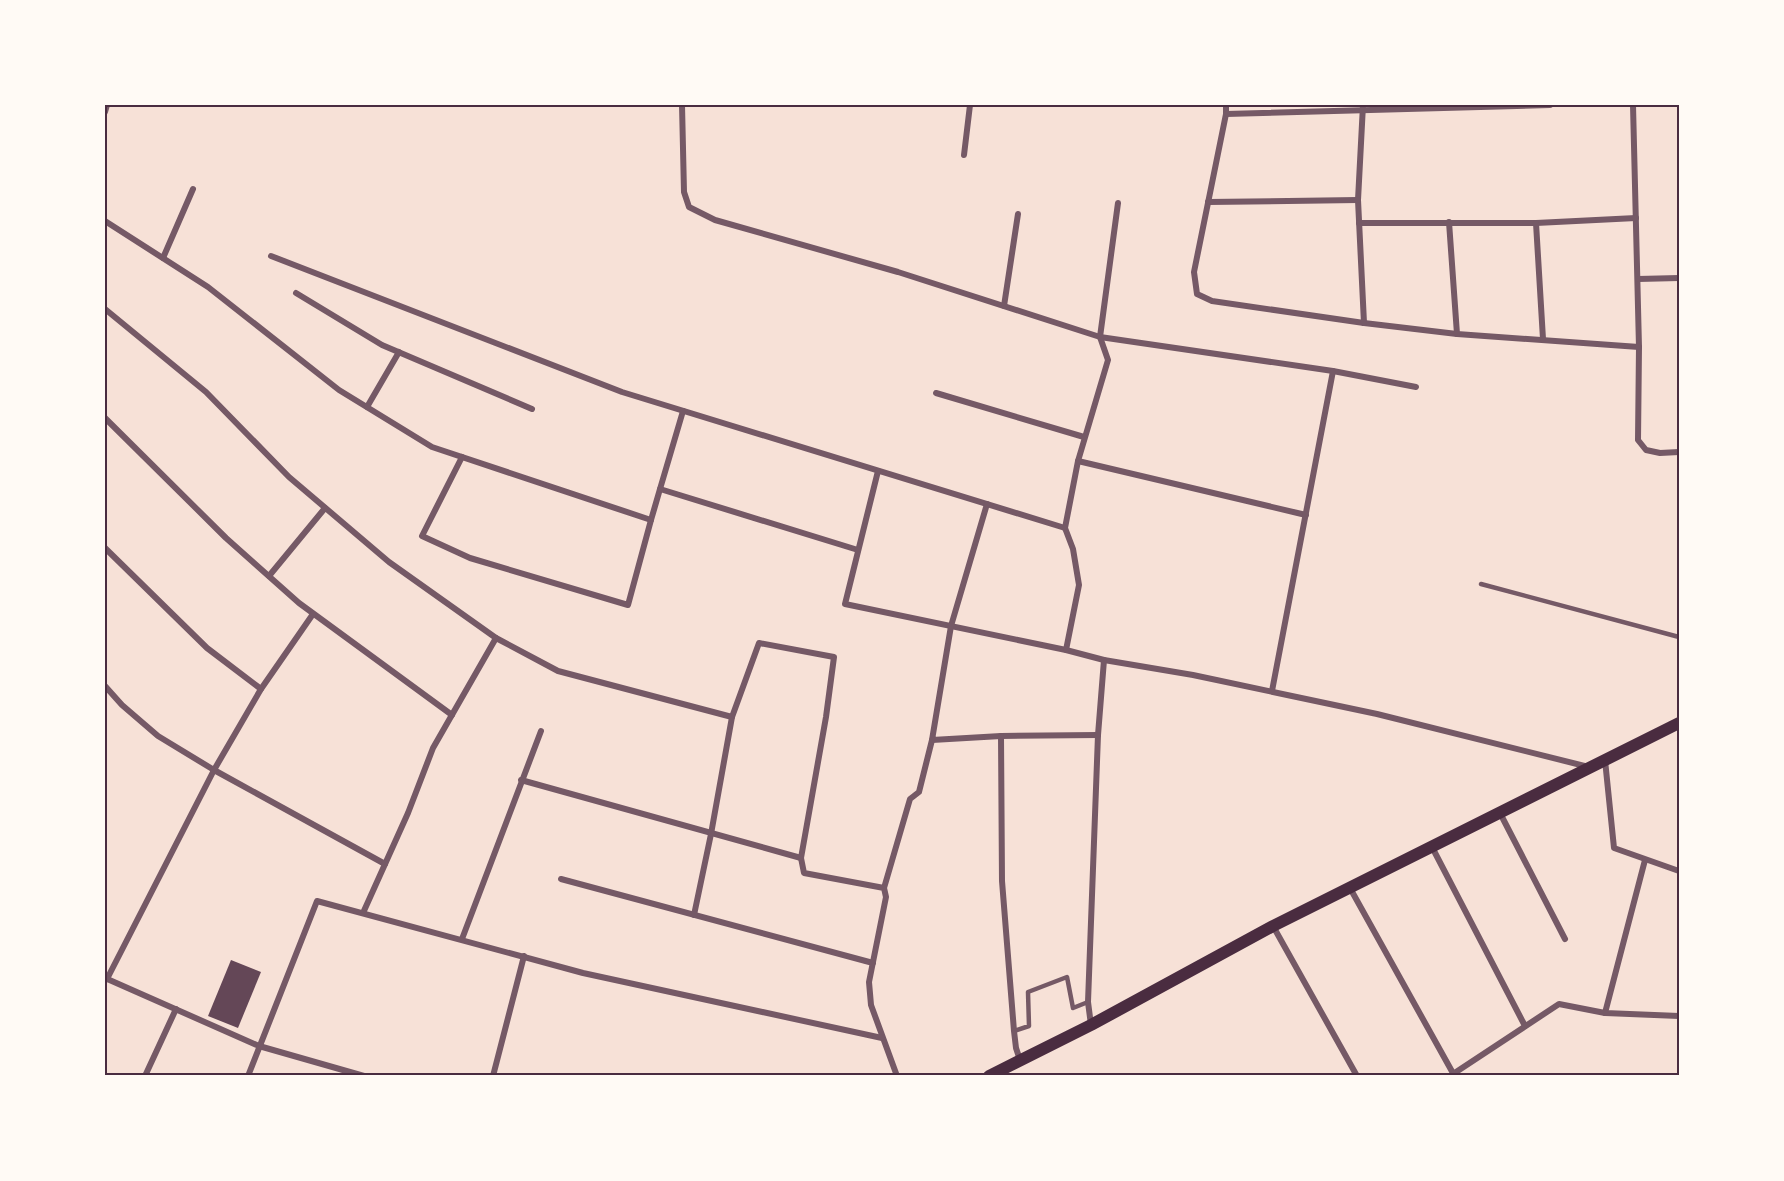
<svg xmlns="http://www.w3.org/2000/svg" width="1784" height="1181" font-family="'Sofia Sans Condensed',sans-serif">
<rect width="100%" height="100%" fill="#f7e1d7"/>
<polygon fill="#644757" points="231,960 261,972 238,1028 208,1016"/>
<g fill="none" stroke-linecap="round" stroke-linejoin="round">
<g stroke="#755966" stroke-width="4.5">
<polyline points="1481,584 1679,637"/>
<polyline points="1014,1031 1029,1026 1028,992 1067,977 1073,1008 1088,1002"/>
</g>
<g stroke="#755966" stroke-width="6">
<polyline points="682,105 684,192 689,207 715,220 898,272 1100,337 1333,371 1416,387"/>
<polyline points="1226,105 1226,114 1194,272 1197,294 1212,301 1364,323 1457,334 1639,347"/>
<polyline points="1363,105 1358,200 1364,323"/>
<polyline points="1633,105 1639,347 1638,440 1646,450 1660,453 1679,452"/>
<polyline points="105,112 107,105"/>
<polyline points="1226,114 1550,105"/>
<polyline points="964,155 970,105"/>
<polyline points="1208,202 1358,200"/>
<polyline points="105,221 208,287 339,390 432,447 651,520 660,489 858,550"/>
<polyline points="1449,222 1457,334"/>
<polyline points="1359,223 1536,223 1636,218"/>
<polyline points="1536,223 1543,339"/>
<polyline points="271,256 622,392 1065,528"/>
<polyline points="163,258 193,189"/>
<polyline points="1638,279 1679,278"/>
<polyline points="296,293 382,345 532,409"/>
<polyline points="1004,306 1018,214"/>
<polyline points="105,309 206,392 289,477 389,562 496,638 433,748 408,813 363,913"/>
<polyline points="936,393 1084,437"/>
<polyline points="367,407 399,352"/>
<polyline points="105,418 226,538 299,603 452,715"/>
<polyline points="462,457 422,536 470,558 628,605 651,520"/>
<polyline points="1078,461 1306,515"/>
<polyline points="878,471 845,604 1066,650 1104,660 1193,675 1377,714 1589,767"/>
<polyline points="660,489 683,411"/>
<polyline points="987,504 951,626 932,740 1001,736 1098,735"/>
<polyline points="105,548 207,648 261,689"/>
<polyline points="269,576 325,508"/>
<polyline points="496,638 558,671 732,717"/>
<polyline points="1066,650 1079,585 1073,549 1065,528 1078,461 1108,360 1100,337 1118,203"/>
<polyline points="105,686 122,705 158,736 214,770 385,864"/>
<polyline points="1272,691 1333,371"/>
<polyline points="1001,736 1002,881 1014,1031 1016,1048 1020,1060"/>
<polyline points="1605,760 1614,848 1679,871"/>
<polyline points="521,780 801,858"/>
<polyline points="1500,813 1565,939"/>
<polyline points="1432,847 1525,1026"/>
<polyline points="561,879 873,963"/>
<polyline points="884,888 910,799 919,792 932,740"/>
<polyline points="1350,888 1454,1075"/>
<polyline points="694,915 711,834 732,717 759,643 834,657 826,717 801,858 804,873 884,888 886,897 869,982 871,1005 897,1076"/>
<polyline points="1273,926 1357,1076"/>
<polyline points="462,939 541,731"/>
<polyline points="105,978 259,1046 364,1076"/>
<polyline points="107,979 214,770 261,689 313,614"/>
<polyline points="1605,1013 1645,860"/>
<polyline points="1091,1025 1088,1002 1098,735 1104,660"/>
<polyline points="1453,1074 1559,1004 1605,1013 1679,1016"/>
<polyline points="145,1076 176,1009"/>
<polyline points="248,1076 317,901 583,973 882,1038"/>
<polyline points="493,1076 524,956"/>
</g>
<polyline stroke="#4a2c40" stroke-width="12" points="989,1076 1091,1025 1273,926 1679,723"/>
</g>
<rect width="1784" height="1181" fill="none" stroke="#fffaf5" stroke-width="213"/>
<rect x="106" y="106" width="1572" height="968" fill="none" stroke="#4a2c40" stroke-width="2"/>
</svg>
